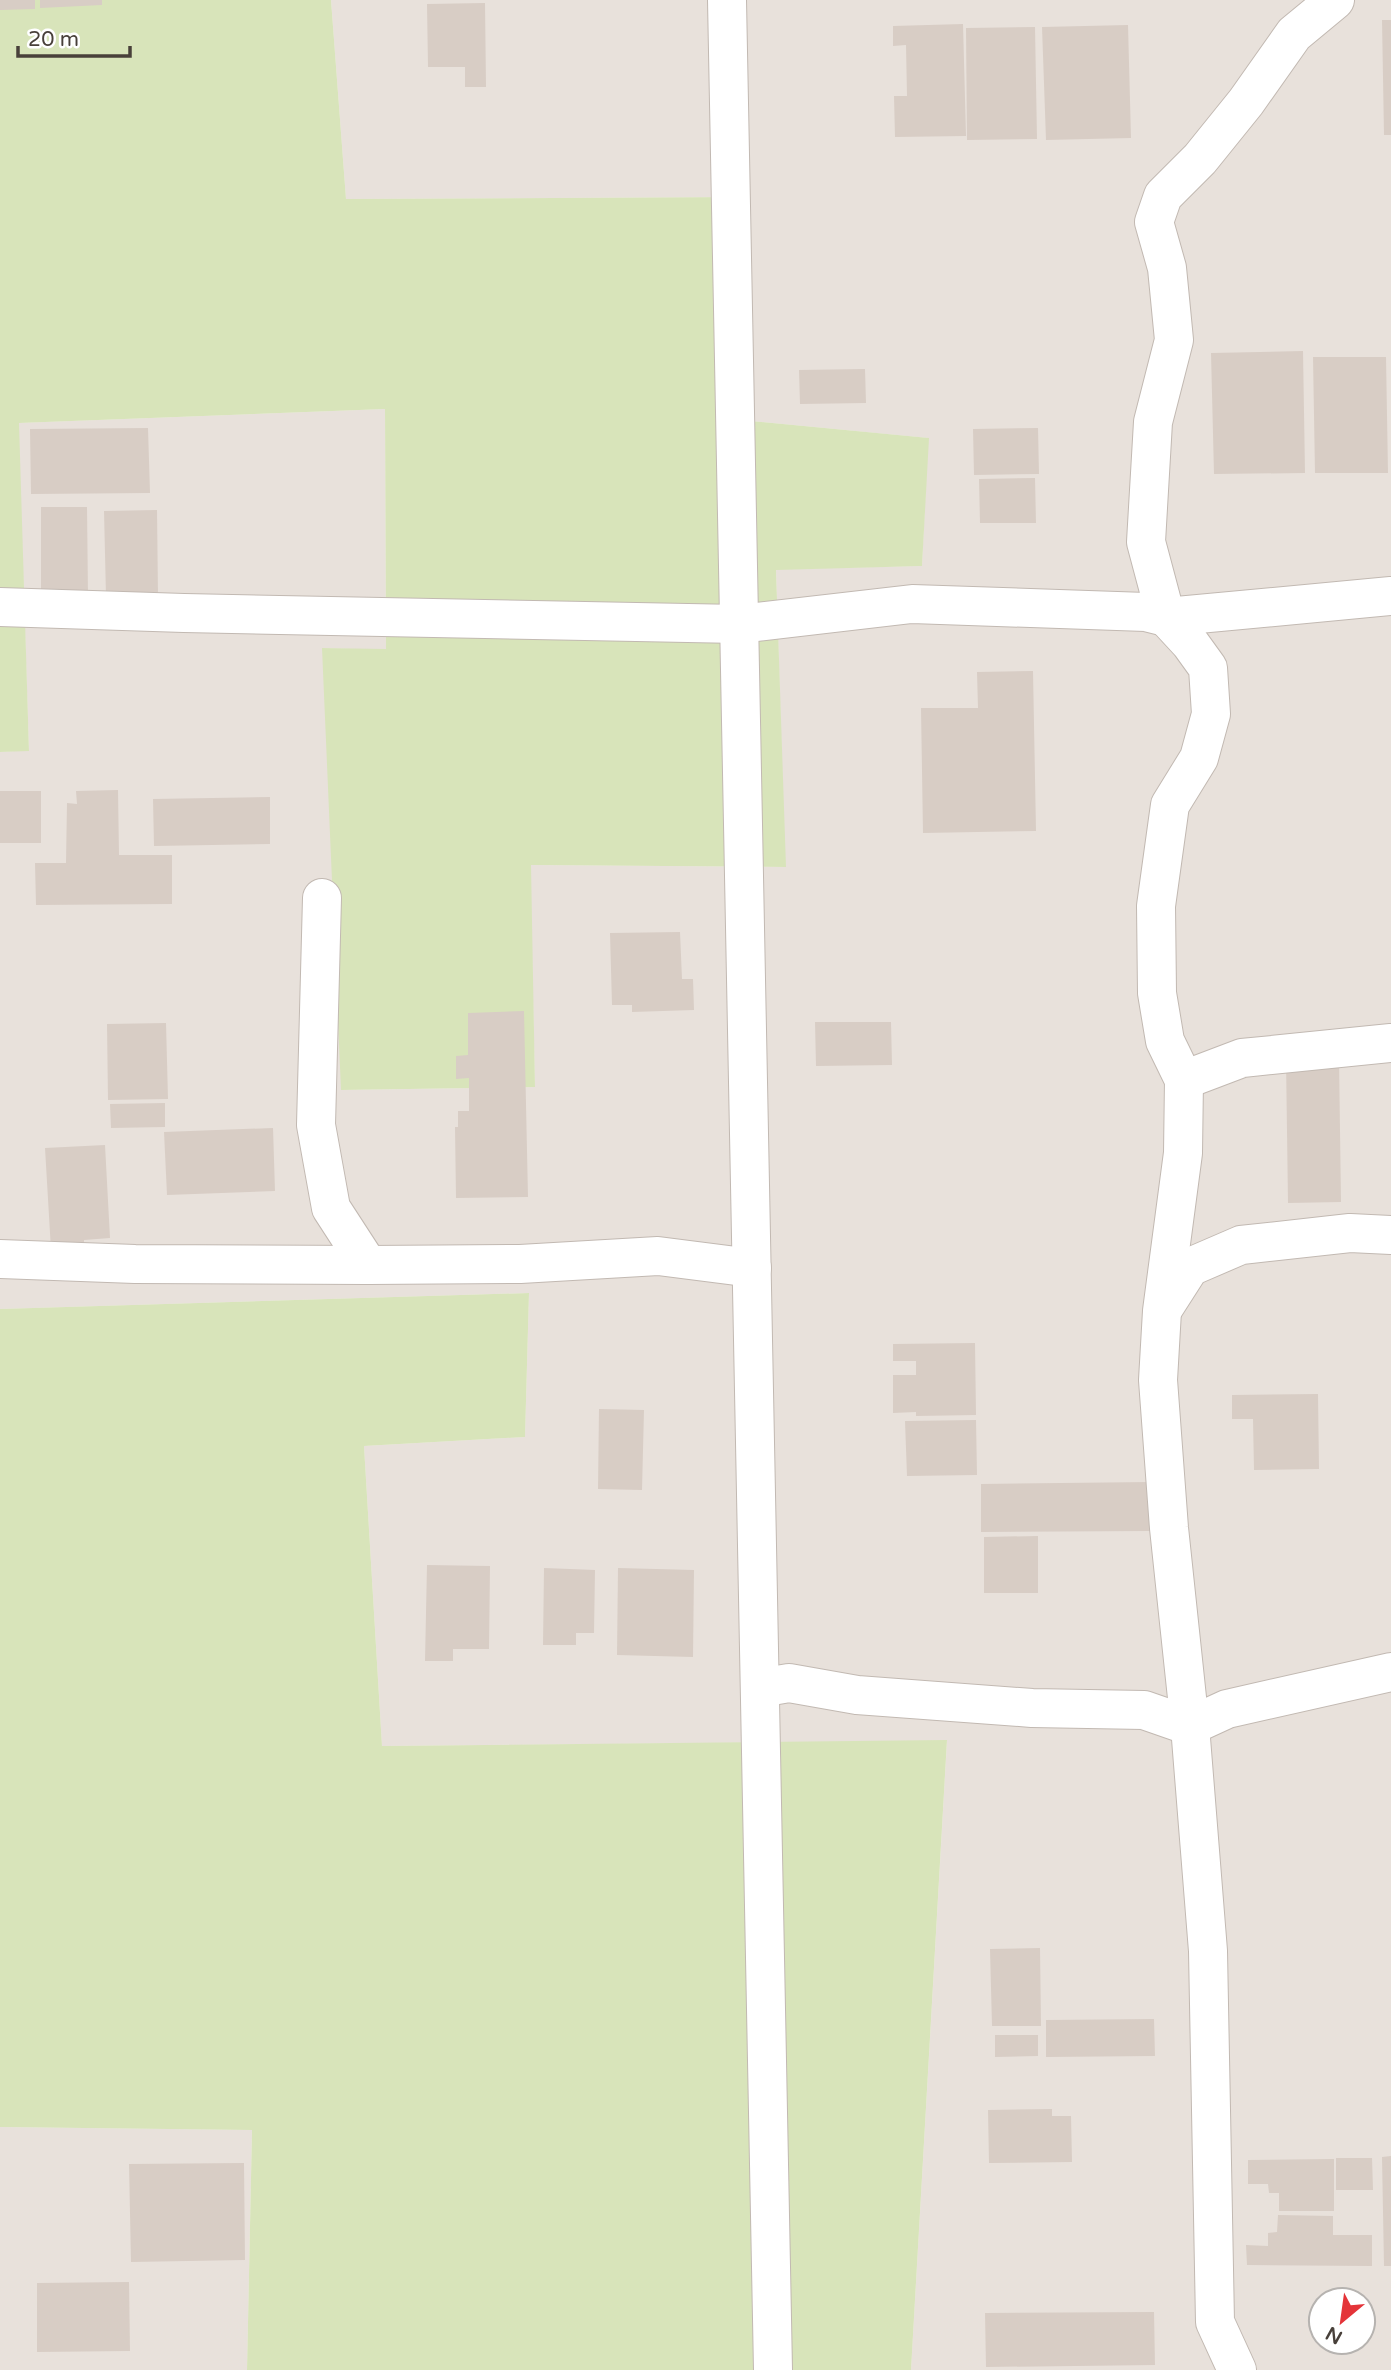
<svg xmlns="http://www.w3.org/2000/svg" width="1391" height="2370" font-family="'Varela Round',sans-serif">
<rect width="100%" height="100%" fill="#f4f0ec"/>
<g fill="#e8e1db" fill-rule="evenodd">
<path d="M331 0H1391V2370H911L947 1741 382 1746 364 1446 525 1437 529 1293 0 1309V752L29 750 18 423 385 409 386 650 323 648 342 1090 535 1087 530 865 785 867 776 569 922 566 928 438 740 420 739 197 346 199ZM1321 2300H1363V2342H1321Z"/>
<polygon points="0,2127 252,2130 247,2370 0,2370"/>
</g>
<g fill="#d8e4ba">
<polygon points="0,0 331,0 346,199 740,197 740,420 929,438 922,566 776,570 786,867 531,865 535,1087 341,1090 322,648 386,649 385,409 19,423 29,751 0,752"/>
<polygon points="529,1293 525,1437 364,1446 382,1746 947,1740 911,2370 247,2370 252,2130 0,2127 0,1309"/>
</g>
<g fill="#d8cdc5">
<polygon points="0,0 35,0 35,9 0,10"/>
<polygon points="40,0 102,0 102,5 40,8"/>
<polygon points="485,3 486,87 465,87 465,67 428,67 427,4"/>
<polygon points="1382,20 1391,20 1391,135 1384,135"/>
<polygon points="963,24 966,136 895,137 894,96 907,96 906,45 893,46 893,26"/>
<polygon points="1128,25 1131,138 1046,140 1042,27"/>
<polygon points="1035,27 1037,139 967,140 966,28"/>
<polygon points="1303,351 1305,473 1214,474 1211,353"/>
<polygon points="1313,357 1386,357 1388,473 1315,473"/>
<polygon points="865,369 866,403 800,404 799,370"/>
<polygon points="148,428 150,493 31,494 30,429"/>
<polygon points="1038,428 1039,474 974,475 973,429"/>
<polygon points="1035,478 1036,523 980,523 979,479"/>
<polygon points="41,507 87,507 88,595 41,595"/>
<polygon points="157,510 158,596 106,596 104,511"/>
<polygon points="1033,671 1036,831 923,833 921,708 978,708 977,672"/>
<polygon points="118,790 119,855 172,855 172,904 36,905 35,863 66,863 67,803 77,804 76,791"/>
<rect x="0" y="791" width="41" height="52"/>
<polygon points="270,797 270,844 154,846 153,799"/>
<polygon points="680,932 682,979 693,979 694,1010 632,1012 632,1005 612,1005 610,933"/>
<polygon points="524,1011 528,1197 456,1198 455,1127 458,1127 458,1111 469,1111 469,1078 456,1079 456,1056 468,1055 468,1013"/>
<polygon points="815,1022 891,1022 892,1065 816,1066"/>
<polygon points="166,1023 168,1099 108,1100 107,1024"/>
<polygon points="1286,1059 1339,1059 1341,1202 1288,1203"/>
<polygon points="165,1103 165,1127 111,1128 110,1104"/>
<polygon points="273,1128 275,1191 167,1195 164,1132"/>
<polygon points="105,1145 110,1238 84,1240 84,1248 51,1250 45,1148"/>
<polygon points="975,1343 976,1415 916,1416 916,1412 893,1413 893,1375 916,1375 916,1361 893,1361 893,1344"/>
<polygon points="1318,1394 1319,1469 1254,1470 1253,1419 1232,1419 1232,1395"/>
<polygon points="599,1409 644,1410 642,1490 598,1489"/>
<polygon points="976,1420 977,1475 907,1476 905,1421"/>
<polygon points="1151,1482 1151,1531 981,1532 981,1484"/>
<polygon points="1038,1536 1038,1593 984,1593 984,1537"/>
<polygon points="427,1565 490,1566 489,1649 453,1649 453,1661 425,1661"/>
<polygon points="544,1568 595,1570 594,1633 576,1633 576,1645 543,1645"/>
<polygon points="618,1568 694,1570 693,1657 617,1655"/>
<polygon points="1040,1948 1041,2026 992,2026 990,1949"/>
<polygon points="1154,2019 1155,2056 1046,2057 1046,2020"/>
<polygon points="995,2035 1038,2035 1038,2056 995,2057"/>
<polygon points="1052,2109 1052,2116 1071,2116 1072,2162 989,2163 988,2110"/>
<polygon points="1391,2156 1391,2266 1384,2266 1382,2157"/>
<polygon points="1336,2158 1372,2158 1373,2190 1336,2190"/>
<polygon points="1334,2159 1334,2211 1279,2211 1279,2193 1269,2193 1268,2184 1248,2184 1248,2160"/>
<polygon points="244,2163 245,2260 131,2262 129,2164"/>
<polygon points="1278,2215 1333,2216 1333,2235 1372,2235 1372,2266 1247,2265 1246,2245 1268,2246 1268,2233 1277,2232"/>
<polygon points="129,2282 130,2351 37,2352 37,2283"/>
<polygon points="1154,2312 1155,2365 986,2367 985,2313"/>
</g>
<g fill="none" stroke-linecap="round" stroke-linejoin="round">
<defs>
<g id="street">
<polyline points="727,0 773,2370"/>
<polyline points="0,607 184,613 739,624 912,604 1146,612 1166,617 1391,596"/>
<polyline points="322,898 316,1125 331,1208 368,1265"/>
<polyline points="1184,1080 1242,1058 1391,1043"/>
<polyline points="0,1259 135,1264 368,1265 520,1264 658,1256 752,1268"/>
<polyline points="1165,1306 1190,1267 1241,1245 1350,1233 1391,1235"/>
<polyline points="760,1688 789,1683 857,1695 1032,1708 1144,1710 1190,1726 1227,1709 1391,1672"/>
<polyline points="1237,2370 1215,2322 1208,1951 1190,1726 1169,1528 1158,1380 1162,1311 1183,1153 1184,1080 1165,1041 1157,993 1156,906 1170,805 1199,758 1211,714 1208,668 1190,643 1166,617 1146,542 1153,422 1174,340 1167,268 1154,222 1163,196 1200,159 1246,102 1294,34 1335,0"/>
</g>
</defs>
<use href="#street" stroke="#c2b9b2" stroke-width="40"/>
<use href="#street" stroke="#fff" stroke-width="38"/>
</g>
<g transform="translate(1342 2321) rotate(209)"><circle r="33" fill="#ffffff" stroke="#b6b3b0" stroke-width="2"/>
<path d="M0-5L12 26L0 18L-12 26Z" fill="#e43439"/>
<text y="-10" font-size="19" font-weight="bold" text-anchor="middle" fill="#48403a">N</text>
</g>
<path d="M18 46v10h112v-10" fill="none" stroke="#48403a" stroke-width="3.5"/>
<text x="28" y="46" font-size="21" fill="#48403a" stroke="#ffffff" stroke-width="5" paint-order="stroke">20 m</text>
</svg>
